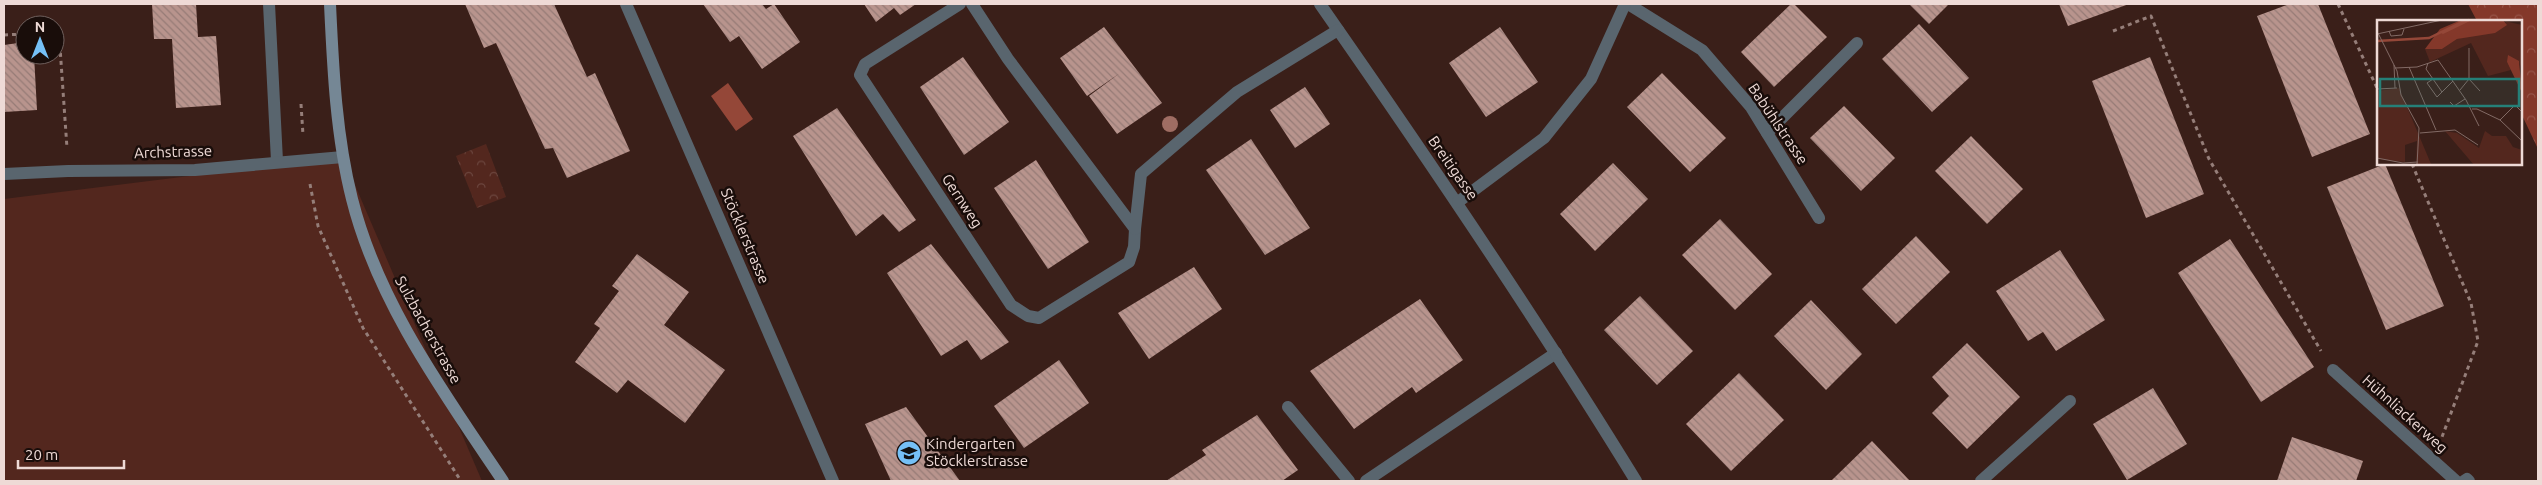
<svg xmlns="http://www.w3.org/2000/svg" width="2542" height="485" font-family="Ubuntu,sans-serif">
<defs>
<pattern id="forest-crowns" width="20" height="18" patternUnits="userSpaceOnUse" patternTransform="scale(1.25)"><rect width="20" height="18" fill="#84382a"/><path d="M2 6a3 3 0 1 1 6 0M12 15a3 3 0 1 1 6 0" fill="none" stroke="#965448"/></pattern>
<pattern id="park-crowns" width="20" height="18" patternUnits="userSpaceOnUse" patternTransform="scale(1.25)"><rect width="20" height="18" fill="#53271e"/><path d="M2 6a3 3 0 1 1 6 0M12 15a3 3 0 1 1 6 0" fill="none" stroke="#6c463e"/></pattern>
<pattern id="building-back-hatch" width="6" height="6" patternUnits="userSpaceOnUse" patternTransform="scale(1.25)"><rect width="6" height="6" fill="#b8948d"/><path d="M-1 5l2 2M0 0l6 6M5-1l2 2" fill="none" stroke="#967b76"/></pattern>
</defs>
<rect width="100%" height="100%" fill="#3a1f19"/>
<polygon fill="#53271e" points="343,157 482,481 4,481 4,199"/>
<polygon fill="url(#forest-crowns)" points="2468,4 2538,4 2538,149 2521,113 2521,21 2477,21"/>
<polygon fill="url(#park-crowns)" points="486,144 506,197 477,208 456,156"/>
<polygon fill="#944738" points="728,83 753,119 736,131 711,96"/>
<g fill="url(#building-back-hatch)">
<polygon points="152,4 196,4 198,37 216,36 221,105 176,108 172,39 154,39"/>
<polygon points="465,4 554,4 587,77 595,73 630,151 567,178 553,148 545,149 496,43 484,48"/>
<polygon points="703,4 762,4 766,9 774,4 800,42 762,69 739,36 730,42"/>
<polygon points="864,4 916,4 900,15 894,8 876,22"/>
<polygon points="1791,4 1794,4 1827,37 1774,87 1741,52"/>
<polygon points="1909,4 1949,4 1929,24"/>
<polygon points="2059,4 2129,4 2068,26"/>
<polygon points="2289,4 2318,4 2370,134 2312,157 2257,16"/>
<polygon points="1919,24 1969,78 1932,112 1882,59"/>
<polygon points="1104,27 1162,103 1117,134 1089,96 1120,73 1087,96 1060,58"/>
<polygon points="1500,27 1538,82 1486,117 1449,63"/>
<polygon points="25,42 25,55 34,55 37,110 4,112 4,45"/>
<polygon points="963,57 1009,122 964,155 920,87"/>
<polygon points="2150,57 2204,194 2146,218 2092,81"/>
<polygon points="1662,73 1726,138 1690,172 1627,107"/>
<polygon points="1305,87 1330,124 1295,148 1270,110"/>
<polygon points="1844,106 1895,158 1861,191 1810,138"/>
<polygon points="837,108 916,220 899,232 883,214 856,236 793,136"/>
<polygon points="1971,136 2023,189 1987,224 1935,171"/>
<polygon points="1251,139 1310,228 1265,255 1206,170"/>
<polygon points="1036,160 1089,242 1048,269 994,188"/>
<polygon points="1613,163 1648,199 1595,251 1560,214"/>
<polygon points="2385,164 2444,306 2386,330 2327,187"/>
<polygon points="1720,219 1772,274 1735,310 1682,255"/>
<polygon points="1916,236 1950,272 1896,324 1862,289"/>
<polygon points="2230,239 2314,367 2261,402 2178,273"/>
<polygon points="931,244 1009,342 981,360 967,340 941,356 887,273"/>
<polygon points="2060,250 2105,320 2056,351 2043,332 2028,341 1996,291"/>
<polygon points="637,254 689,292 664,325 725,370 685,423 628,380 617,393 575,362 600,328 594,324 619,291 612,286"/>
<polygon points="1194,267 1222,309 1149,359 1118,313"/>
<polygon points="1640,296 1693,351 1657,385 1604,330"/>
<polygon points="1420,299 1463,360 1416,393 1412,387 1354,429 1310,371"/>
<polygon points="1811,300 1862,354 1826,390 1774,336"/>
<polygon points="1967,343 2020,397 1967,449 1932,413 1949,396 1932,377"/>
<polygon points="1059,360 1089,403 1024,448 994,406"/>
<polygon points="1739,373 1784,420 1731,471 1686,424"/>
<polygon points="2153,388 2187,444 2127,480 2093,424"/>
<polygon points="906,407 960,481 891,481 865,424"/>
<polygon points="1257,415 1298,470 1282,481 1166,481 1206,455 1202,450"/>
<polygon points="2292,437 2363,461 2356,481 2277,481"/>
<polygon points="1872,441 1910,481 1832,480"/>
</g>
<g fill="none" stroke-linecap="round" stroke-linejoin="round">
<g stroke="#957e79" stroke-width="3" stroke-dasharray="4 4" stroke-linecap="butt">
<polyline points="2338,4 2378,90"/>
<polyline points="2113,31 2151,16 2209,159 2321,351"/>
<polyline points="55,33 59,33 67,148"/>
<polyline points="4,35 25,34"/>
<polyline points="301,104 303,135"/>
<polyline points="2412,164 2471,303 2478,341 2442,437"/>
<polyline points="310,184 318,226 363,328 461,481"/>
</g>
<g stroke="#59656e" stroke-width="12">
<polyline points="269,4 277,161"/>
<polyline points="1767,133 1857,43"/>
<polyline points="2333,370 2456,481"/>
<polyline points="1288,407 1349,481"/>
<polyline points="1366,481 1556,353"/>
<polyline points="1981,481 2070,401"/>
</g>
<g stroke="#59656e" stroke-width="12">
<polyline points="626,4 833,481"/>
<polyline points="960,4 865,64 860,75 1011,305 1028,316 1039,318 1129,262 1134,247 1135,229 1008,59 972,4"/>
<path d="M1320 4C1429 160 1536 318 1636 481"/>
<polyline points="1628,4 1702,50 1751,107 1819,218"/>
<polyline points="4,174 68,171 195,170 343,157"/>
<polyline points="1458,202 1544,138 1591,79 1625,4"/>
<polyline points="1135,229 1141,174 1237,92 1338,30"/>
<polyline points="2464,481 2467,479 2469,481"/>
</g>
<path stroke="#758795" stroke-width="12" d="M330 4C333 68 336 136 352 199 378 303 444 393 503 481"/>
</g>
<circle fill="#9f6d63" cx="1170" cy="124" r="8"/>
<defs>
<symbol id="school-disc" viewBox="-11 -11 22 22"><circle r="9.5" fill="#75c0f6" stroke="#190d0a"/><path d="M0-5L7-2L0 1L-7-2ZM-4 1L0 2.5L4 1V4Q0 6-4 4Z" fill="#111"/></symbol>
</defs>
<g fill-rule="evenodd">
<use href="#school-disc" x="895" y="439" width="28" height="28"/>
</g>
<g text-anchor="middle" stroke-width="5" stroke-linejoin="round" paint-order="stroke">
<g font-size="15" fill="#eedad6" stroke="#190d0a">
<text transform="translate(1778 124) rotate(56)" y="5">Babühlstrasse</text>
<text transform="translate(173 152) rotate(-2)" y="5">Archstrasse</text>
<text transform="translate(1453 168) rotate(55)" y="5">Breitigasse</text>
<text transform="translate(962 201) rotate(57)" y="5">Gernweg</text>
<text transform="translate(745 236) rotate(67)" y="5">Stöcklerstrasse</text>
<text transform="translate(428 330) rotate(61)" y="5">Sulzbacherstrasse</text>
<text transform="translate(2405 414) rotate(42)" y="5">Hühnliackerweg</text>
</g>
<g font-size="15" fill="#eedad6" stroke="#190d0a" text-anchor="start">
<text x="926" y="449">Kindergarten<tspan x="926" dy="17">Stöcklerstrasse</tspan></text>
</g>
</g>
<g transform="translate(2377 20)">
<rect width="145" height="145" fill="#3a1f19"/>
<path d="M128 1 145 5V51L142 41 130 42 134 50 111 56 94 23 53 42 48 29H65L80 19 129 5ZM22 68 54 144 71 145H39L40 121 28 125V142L0 139V71ZM68 111 80 113 102 128 108 111 115 116H129L136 127 145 130V145H97Z" fill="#53271e"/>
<path d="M84 0H126L130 5 118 13 80 19 65 29H48L63 9ZM131 35 142 41 145 73 130 42Z" fill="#84382a"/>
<path fill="none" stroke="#944738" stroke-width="2.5" d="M65 13 92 0M0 21 52 18 89 0"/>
<path fill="none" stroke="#826a65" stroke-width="1" d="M12 11 14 16 25 15 27 9M1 13 20 51 24 75 42 108 40 145M0 14 65 0M51 43 49 49 65 72 60 77 50 63 56 59M17 45 18 68M32 47 59 110M18 48 40 47 61 40 89 80 102 106M92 59 103 71M0 69 20 68M83 70 92 59V28M65 72 76 61M73 82 77 86 88 79M95 89H100L123 100 145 121M123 100 138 85 145 92M43 113 78 110 101 125M0 138 26 143 41 142"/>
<path fill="#258078" fill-opacity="0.15" stroke="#258078" stroke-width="2.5" d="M3 59H142V86H3Z"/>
<rect width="145" height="145" fill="none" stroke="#eedad6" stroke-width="2.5"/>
</g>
<rect width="2542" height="485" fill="none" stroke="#eedad6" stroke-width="10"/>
<g transform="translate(40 40)"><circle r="24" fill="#190d0a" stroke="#6e5f5c"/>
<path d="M0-4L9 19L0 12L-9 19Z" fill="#75c0f6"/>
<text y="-8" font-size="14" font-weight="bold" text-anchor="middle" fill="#eedad6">N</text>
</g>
<path d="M18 460v8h106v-8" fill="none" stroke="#eedad6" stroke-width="2.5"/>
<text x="25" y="460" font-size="15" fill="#eedad6" stroke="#190d0a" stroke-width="4" paint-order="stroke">20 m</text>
</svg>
